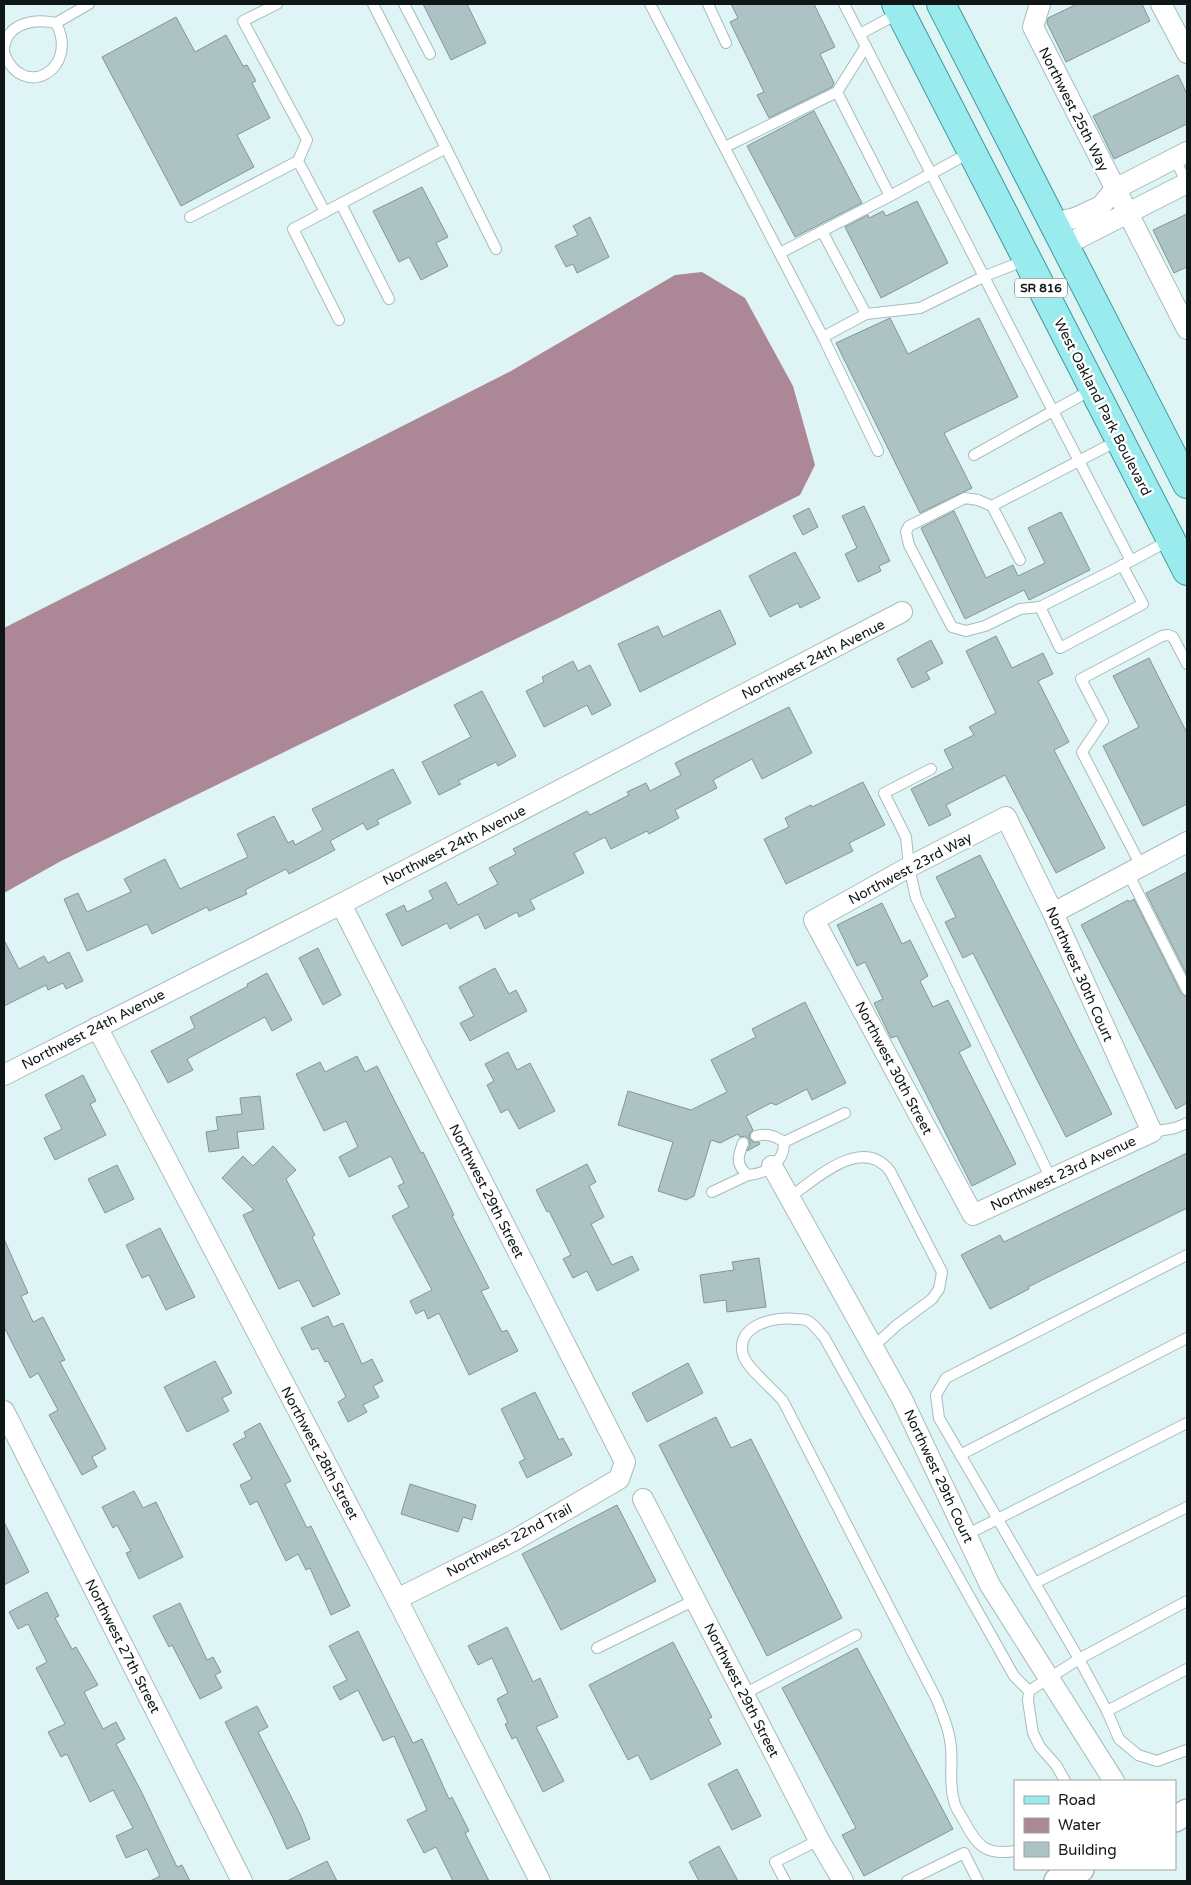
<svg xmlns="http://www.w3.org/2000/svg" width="1191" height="1885" font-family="'Varela Round',sans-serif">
<rect width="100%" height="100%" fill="#dff5f5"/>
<polygon fill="#ac8796" points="702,272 745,298 793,386 815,465 800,495 569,613 61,861 4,893 4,628 511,371 675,275"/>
<g fill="#adc2c2" stroke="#829697">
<polygon points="423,4 467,4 486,43 451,60"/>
<polygon points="731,4 814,4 835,47 820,54 834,83 832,87 769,118 757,95 764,92 730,22 738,18"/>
<polygon points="1077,4 1142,4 1150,21 1066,62 1047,23 1048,18"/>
<polygon points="176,17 195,52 226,35 243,66 247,65 256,81 252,83 270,118 237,135 254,167 181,206 102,57"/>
<polygon points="1178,75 1187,94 1187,124 1114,159 1093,116"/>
<polygon points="814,111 862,203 795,237 747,146"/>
<polygon points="422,187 448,237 436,243 448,266 421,280 409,257 399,262 373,211"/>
<polygon points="917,201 948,263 881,298 845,227 868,215 869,218 883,211 886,216"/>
<polygon points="1187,214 1187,267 1174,273 1153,230"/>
<polygon points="590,217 609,257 577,273 573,264 566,267 555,246 578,235 573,226"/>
<polygon points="890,318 908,354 979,318 1018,397 944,433 972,488 920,513 836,343"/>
<polygon points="864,506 890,561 879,566 881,571 858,582 845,554 857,548 842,516"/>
<polygon points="809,508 818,527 803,535 793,516"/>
<polygon points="954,511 986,578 1013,565 1018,576 1045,563 1028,528 1061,512 1090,570 1029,600 1024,590 965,619 921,528"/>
<polygon points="795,552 820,598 800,608 798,603 770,617 749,576"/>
<polygon points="720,610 736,644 640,692 618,644 658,626 663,637"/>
<polygon points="996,636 1012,668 1043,653 1053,674 1038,681 1069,742 1054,750 1105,848 1056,873 1005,775 946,805 951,815 929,826 911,789 953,768 944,750 974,735 969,727 996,713 966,651"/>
<polygon points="931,640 943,663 926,672 930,679 912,688 897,659"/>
<polygon points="1149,658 1187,733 1187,804 1143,826 1103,746 1139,727 1113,676"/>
<polygon points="573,661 578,671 590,665 611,705 592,715 587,705 544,727 526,691 544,682 542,677"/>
<polygon points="482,691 516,756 498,766 496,762 458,781 461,784 439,795 422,762 471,737 454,705"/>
<polygon points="789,707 812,753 762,779 752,759 713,780 717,788 675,810 679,818 649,834 647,831 611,849 605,837 574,853 584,873 530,900 535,909 519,917 517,912 485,929 478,914 450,929 447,923 402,946 386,914 404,905 407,912 433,899 429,891 446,882 458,905 498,884 489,868 516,854 513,849 587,811 590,815 629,795 627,792 646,783 650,791 681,775 675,763"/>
<polygon points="393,769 411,803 377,820 379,824 367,830 363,823 330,841 335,850 289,874 286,869 245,890 247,894 209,911 207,907 152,934 147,924 87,951 64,899 78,893 87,912 131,892 124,879 165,859 180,889 248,857 237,834 274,816 288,843 293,840 295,845 323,830 312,809"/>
<polygon points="863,782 885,825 849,843 853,851 786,884 764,839 789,827 785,818 811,805 812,807"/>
<polygon points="980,855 1112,1114 1066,1137 973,953 963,958 945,922 956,917 936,877"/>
<polygon points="1187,872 1187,975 1146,893"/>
<polygon points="1134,899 1181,993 1187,997 1187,1103 1176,1109 1081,925 1128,900 1129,902"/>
<polygon points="882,903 902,944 910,940 928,976 920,981 933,1007 948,1000 971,1046 959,1052 1016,1164 972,1186 897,1036 891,1038 874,1003 883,999 865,962 857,966 837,925"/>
<polygon points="4,940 19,969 44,956 48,963 69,952 83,981 66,989 63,983 48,990 46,985 4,1006"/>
<polygon points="318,948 341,995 323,1005 299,958"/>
<polygon points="495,968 509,994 516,990 527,1011 470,1041 460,1023 474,1016 459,987"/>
<polygon points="267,973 292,1020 272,1031 265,1017 187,1059 193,1070 168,1083 151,1051 195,1028 190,1017 248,986 247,984"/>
<polygon points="805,1002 846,1083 812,1100 807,1089 776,1105 771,1103 746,1116 753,1130 750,1133 749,1138 753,1142 759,1142 760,1144 747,1151 750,1145 749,1139 745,1136 740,1137 738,1134 720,1143 711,1140 694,1196 686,1200 658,1191 673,1142 618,1125 628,1091 691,1110 727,1092 711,1060 756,1037 752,1029"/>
<polygon points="508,1052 517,1070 530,1063 555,1111 519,1129 508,1109 501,1113 487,1085 494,1081 485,1064"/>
<polygon points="357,1056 365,1072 377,1066 421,1153 423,1152 454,1215 452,1216 489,1288 481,1291 502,1332 507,1330 518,1351 469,1375 439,1313 428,1319 424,1310 416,1314 410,1301 432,1290 392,1216 409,1207 398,1186 404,1183 391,1156 349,1177 339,1157 358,1147 346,1121 324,1131 296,1074 320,1062 325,1072"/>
<polygon points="83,1075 96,1101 90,1104 106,1135 55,1160 44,1138 62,1129 45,1095"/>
<polygon points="260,1096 264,1129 237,1132 239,1148 209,1152 206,1132 218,1130 216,1117 242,1114 240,1098"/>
<polygon points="273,1146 296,1170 286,1179 315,1235 312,1237 340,1294 313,1307 299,1280 279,1289 243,1215 254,1210 222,1178 243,1156 253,1166"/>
<polygon points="1187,1153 1187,1208 1028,1287 1029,1289 990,1309 961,1255 1000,1235 1004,1242"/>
<polygon points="587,1164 596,1182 589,1186 604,1217 591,1224 612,1265 632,1256 639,1270 597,1291 587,1271 573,1278 563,1259 571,1255 549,1211 547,1212 536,1190"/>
<polygon points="117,1165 134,1199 105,1213 88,1179"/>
<polygon points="160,1228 195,1297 166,1310 149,1275 142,1278 126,1245"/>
<polygon points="4,1239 28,1293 21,1296 33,1322 43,1317 65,1360 60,1362 106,1449 92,1457 97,1467 82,1475 49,1415 58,1410 38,1373 30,1378 4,1327"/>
<polygon points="759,1258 766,1307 727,1312 726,1300 704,1303 700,1275 734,1270 732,1262"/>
<polygon points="328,1316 333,1327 343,1323 362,1364 372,1359 383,1381 373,1386 379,1397 363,1405 367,1412 348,1422 338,1402 346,1397 328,1361 325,1362 318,1348 312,1350 301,1328"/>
<polygon points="215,1361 232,1393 222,1398 229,1411 187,1432 164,1387"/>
<polygon points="688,1363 703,1393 647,1422 632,1393"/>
<polygon points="535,1392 559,1440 563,1438 572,1455 527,1478 519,1462 525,1459 501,1409"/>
<polygon points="716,1417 731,1448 751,1439 842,1618 767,1656 659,1445"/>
<polygon points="260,1423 291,1481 285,1484 307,1528 311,1526 350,1606 331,1615 310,1568 306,1570 298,1554 286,1561 257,1501 250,1505 240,1485 252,1479 233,1444 246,1437 244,1432"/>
<polygon points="410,1484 476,1505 472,1520 463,1517 458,1532 401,1514"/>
<polygon points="134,1491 143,1508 156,1502 183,1557 139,1579 126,1553 131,1551 117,1525 113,1528 102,1507"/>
<polygon points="617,1505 656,1581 561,1630 522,1554"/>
<polygon points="4,1522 29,1572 4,1585"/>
<polygon points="47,1592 59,1616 55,1618 72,1649 76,1647 98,1685 84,1692 103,1729 116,1722 125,1739 116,1744 141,1791 177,1867 182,1865 190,1881 150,1881 160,1876 147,1849 126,1858 116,1836 133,1828 113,1790 90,1802 67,1754 61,1757 48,1732 65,1724 36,1668 47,1662 28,1624 18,1629 9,1612"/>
<polygon points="180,1603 207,1660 213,1657 221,1672 215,1675 222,1688 200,1699 172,1645 169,1647 153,1616"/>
<polygon points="507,1627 533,1682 540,1678 558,1717 536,1727 564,1781 543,1792 516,1737 512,1739 505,1724 508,1723 497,1699 508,1693 492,1658 478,1665 468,1646"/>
<polygon points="358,1631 413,1743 422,1739 449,1799 452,1797 469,1831 465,1833 489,1881 453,1881 436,1847 424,1853 407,1820 427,1810 394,1736 383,1741 358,1690 340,1700 333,1687 347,1680 329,1646"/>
<polygon points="673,1642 712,1717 708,1719 721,1744 651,1780 638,1755 628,1760 589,1685"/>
<polygon points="857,1648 953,1829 864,1876 842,1835 856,1828 782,1688"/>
<polygon points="257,1706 268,1727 258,1732 301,1816 310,1839 287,1849 272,1816 225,1722"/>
<polygon points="737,1769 761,1816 732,1830 708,1784"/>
<polygon points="719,1846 738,1881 699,1881 689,1862"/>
<polygon points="327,1861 337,1881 287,1881"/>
</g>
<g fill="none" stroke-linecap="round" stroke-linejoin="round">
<defs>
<g id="service">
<polyline points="277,4 243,21 307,140 298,161 325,212 446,148 373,4"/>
<polyline points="404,4 430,54"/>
<polyline points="650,4 823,337 878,451"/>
<polyline points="708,4 726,43"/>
<polyline points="844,4 1053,411 974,455"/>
<polyline points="860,34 899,13"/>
<polyline points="866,46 837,92 890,196 971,152"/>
<path d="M4 51C5 23 34 18 56 23L89 4"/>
<path d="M4 53C23 102 80 69 56 23"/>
<polyline points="725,147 837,92"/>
<polyline points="446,148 496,249"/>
<polyline points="1174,158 1187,183"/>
<polyline points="341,204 389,299"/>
<polyline points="325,212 293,229 339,320"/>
<polyline points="190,217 298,161"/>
<polyline points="822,231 866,314"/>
<polyline points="780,253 890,196"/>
<polyline points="823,337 866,314 920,308 985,276 1026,260"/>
<polyline points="1093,389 1053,411 1131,561 1170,540"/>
<polyline points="992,506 978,500 965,498 909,526 906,532 909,545 952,627 966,631 985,626 1020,609 1040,607 1131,561"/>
<polyline points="1020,560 992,506 1119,440"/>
<polyline points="1040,607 1060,648 1143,604 1122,565"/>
<polyline points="931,769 884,793 906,837 909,867 916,898 1051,1179"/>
<polyline points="1141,866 1082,752 1103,721 1081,679 1162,636 1168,635 1173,637 1187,664"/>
<polyline points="1128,873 1187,990"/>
<polyline points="1152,1132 1175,1128 1187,1123"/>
<polyline points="784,1142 845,1113"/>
<path d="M743 1143C738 1156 735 1165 748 1175 766 1174 785 1162 784 1142 775 1136 767 1133 756 1136"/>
<polyline points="712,1192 748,1175"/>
<path d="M790 1197C817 1178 862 1135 890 1171L942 1272 939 1289 932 1299 897 1325 873 1347"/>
<polyline points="1187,1255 946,1378 936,1395 939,1418 1079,1659 1187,1601"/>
<polyline points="960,1455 1187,1338"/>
<polyline points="966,1535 1187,1423"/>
<polyline points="1035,1583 1187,1507"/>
<polyline points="597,1648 695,1600"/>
<polyline points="1029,1691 1079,1659 1107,1711 1187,1669"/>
<polyline points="744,1694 856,1635"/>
<polyline points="1107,1711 1119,1739 1138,1755 1157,1761 1187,1750"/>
<path d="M1015 1851C985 1856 977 1845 964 1821 961 1815 955 1808 954 1801 948 1781 954 1760 950 1740 948 1726 942 1713 937 1700L783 1401C773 1389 747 1368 743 1355 735 1325 775 1316 796 1319 800 1319 805 1319 808 1321 814 1324 819 1332 824 1337L1014 1676 1029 1691 1028 1701 1033 1733 1040 1747 1056 1765 1065 1781"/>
<polyline points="785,1881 775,1862 819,1840"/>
<polyline points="907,1881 964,1853 978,1881"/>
</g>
<g id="minor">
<polyline points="1040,4 1033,27 1187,329"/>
<polyline points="1161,4 1187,53"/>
<polyline points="1054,223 1075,218 1101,206 1115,189 1187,152"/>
<polyline points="1065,245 1187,183"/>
<polygon points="1006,817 1053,913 1152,1132 973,1215 814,920 909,867"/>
<polyline points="341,904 625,1462 619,1479 513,1541 397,1599"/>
<polyline points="1053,913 1187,842"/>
<polyline points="97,1027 397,1599 540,1881"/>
<polyline points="4,1075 341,904 902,612"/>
<polyline points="772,1166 902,1399 990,1585 1114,1781"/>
<polyline points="4,1411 242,1881"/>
<polyline points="643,1499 819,1840 843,1881"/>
</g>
<g id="tertiary">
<polyline points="1175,1819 1187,1812"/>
<polyline points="1057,1881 1081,1869"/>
</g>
<g id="primary">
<polyline points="896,4 1187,571"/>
<polyline points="941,4 1187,484"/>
</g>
</defs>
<use href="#service" stroke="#a7bcbc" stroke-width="12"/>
<use href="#minor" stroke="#a7bcbc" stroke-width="22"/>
<use href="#tertiary" stroke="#a7bcbc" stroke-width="28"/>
<use href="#primary" stroke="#3d989b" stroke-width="30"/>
<use href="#service" stroke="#fff" stroke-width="10"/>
<use href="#minor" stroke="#fff" stroke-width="20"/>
<use href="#tertiary" stroke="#fff" stroke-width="25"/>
<use href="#primary" stroke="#9aebee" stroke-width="28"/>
</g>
<g text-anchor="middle" stroke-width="5" stroke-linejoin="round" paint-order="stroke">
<rect fill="#fff" stroke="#565c5c" stroke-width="1" x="1015" y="278.5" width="52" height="19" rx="4"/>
<g font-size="12" font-weight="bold" fill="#0e1616">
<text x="1041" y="292">SR 816</text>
</g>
<g font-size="14" fill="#0e1616" stroke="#fff">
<text transform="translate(1074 109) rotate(63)" y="5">Northwest 25th Way</text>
<text transform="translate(1103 407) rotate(63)" y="5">West Oakland Park Boulevard</text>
<text transform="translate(813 659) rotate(-27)" y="5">Northwest 24th Avenue</text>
<text transform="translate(454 845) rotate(-27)" y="5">Northwest 24th Avenue</text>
<text transform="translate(910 868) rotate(-28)" y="5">Northwest 23rd Way</text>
<text transform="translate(1080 974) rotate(66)" y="5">Northwest 30th Court</text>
<text transform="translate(93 1029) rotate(-27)" y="5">Northwest 24th Avenue</text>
<text transform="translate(894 1068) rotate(62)" y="5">Northwest 30th Street</text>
<text transform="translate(1063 1173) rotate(-25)" y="5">Northwest 23rd Avenue</text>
<text transform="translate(487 1191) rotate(63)" y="5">Northwest 29th Street</text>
<text transform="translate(320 1453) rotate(62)" y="5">Northwest 28th Street</text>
<text transform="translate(939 1476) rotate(65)" y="5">Northwest 29th Court</text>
<text transform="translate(509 1540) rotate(-28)" y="5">Northwest 22nd Trail</text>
<text transform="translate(123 1646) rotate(63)" y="5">Northwest 27th Street</text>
<text transform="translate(742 1690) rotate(63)" y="5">Northwest 29th Street</text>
</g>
</g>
<rect width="1191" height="1885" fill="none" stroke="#0e1616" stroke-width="10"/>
<rect x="1014" y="1780" width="162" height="90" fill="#ffffff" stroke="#9fa2a2"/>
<rect x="1024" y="1796" width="25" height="8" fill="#9aebee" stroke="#9fa2a2"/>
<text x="1058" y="1805" font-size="15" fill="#0e1616">Road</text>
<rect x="1024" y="1818" width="25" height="15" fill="#ac8796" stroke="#9fa2a2"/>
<text x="1058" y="1830" font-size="15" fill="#0e1616">Water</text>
<rect x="1024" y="1842" width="25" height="15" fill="#adc2c2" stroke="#9fa2a2"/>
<text x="1058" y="1855" font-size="15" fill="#0e1616">Building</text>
</svg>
